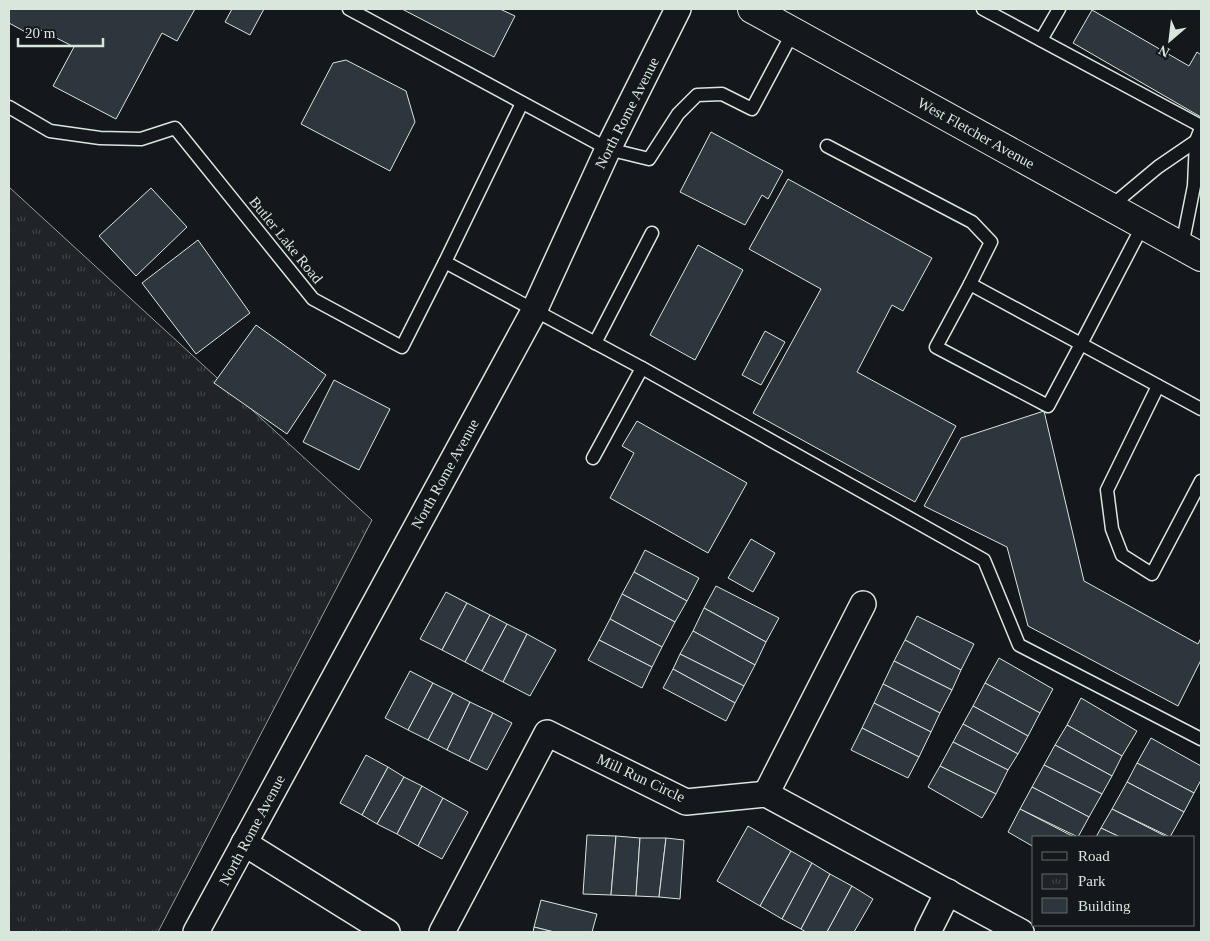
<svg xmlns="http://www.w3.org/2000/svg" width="1210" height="941" font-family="'Times New Roman',serif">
<defs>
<pattern id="park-tufts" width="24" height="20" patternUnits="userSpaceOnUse" patternTransform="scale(1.25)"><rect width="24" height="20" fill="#202428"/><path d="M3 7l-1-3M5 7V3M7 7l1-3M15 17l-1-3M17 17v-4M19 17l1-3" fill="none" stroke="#404447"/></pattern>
</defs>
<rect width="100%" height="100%" fill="#14181c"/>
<polygon fill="url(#park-tufts)" stroke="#939e99" points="9,187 372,520 158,932 9,932"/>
<g fill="#2c363c" stroke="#d8e6dc">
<polygon points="9,9 195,9 177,41 162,33 116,119 53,86 74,47 35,27 31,35 9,23"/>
<polygon points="232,9 264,9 250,35 225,22"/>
<polygon points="402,9 500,9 515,16 494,57"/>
<polygon points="1092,10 1189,66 1197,52 1201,55 1201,117 1073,43"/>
<polygon points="346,60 406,91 415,122 390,171 301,124 333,63"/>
<polygon points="711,132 783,171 768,199 762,195 745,225 680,192"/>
<polygon points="788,179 932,258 903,311 892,305 857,372 956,426 915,502 753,413 821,289 749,249"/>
<polygon points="151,188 187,227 136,276 99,236"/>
<polygon points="198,240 250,313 196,354 142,283"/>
<polygon points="698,245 743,270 695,360 650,335"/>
<polygon points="256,325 326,375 287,434 214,383"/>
<polygon points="765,331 785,342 761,385 742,375"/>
<polygon points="334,380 390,409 359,470 303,442"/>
<polygon points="1044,411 1084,581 1198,644 1201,638 1201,660 1178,706 1028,626 1007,547 924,506 961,438"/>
<polygon points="637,421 747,483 708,553 610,498 634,453 622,446"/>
<polygon points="751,539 775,553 753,592 728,578"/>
<polygon points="645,550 699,578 687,601 634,572"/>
<polygon points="634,572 687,601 675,622 622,594"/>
<polygon points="716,586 779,618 766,642 704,608"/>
<polygon points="446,592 467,603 442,650 420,639"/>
<polygon points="622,594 675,622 662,647 610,619"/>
<polygon points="467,603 490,615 465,662 442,650"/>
<polygon points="704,608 766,642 755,665 693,631"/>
<polygon points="490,615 507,624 482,671 465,662"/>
<polygon points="917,616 974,644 961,670 905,640"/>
<polygon points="610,619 662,647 652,667 599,640"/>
<polygon points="507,624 527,634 503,682 482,671"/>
<polygon points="693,631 755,665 744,686 680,654"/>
<polygon points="527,634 556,650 530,696 503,682"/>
<polygon points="599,640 652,667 642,688 588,660"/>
<polygon points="905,640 961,670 952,690 894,661"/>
<polygon points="680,654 744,686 735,703 673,669"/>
<polygon points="999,658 1053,689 1040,713 985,683"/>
<polygon points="894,661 952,690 940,713 883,684"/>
<polygon points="673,669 735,703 726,721 663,688"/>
<polygon points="410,671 433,683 408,730 385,718"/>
<polygon points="433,683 453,693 428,740 408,730"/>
<polygon points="985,683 1040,713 1028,736 973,706"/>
<polygon points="883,684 940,713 931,732 874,703"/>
<polygon points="453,693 470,702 447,750 428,740"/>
<polygon points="1081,698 1137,731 1122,756 1067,725"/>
<polygon points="470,702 493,713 469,761 447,750"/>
<polygon points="874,703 931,732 919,757 862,728"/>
<polygon points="973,706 1028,736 1018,754 963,724"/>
<polygon points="493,713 512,723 487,770 469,761"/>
<polygon points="963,724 1018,754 1008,770 953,742"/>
<polygon points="1067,725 1122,756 1112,776 1055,745"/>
<polygon points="862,728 919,757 908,778 851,750"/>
<polygon points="1151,738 1201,766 1201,780 1194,793 1137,763"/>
<polygon points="953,742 1008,770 996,794 940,766"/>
<polygon points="1055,745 1112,776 1102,794 1044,765"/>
<polygon points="366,755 388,767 362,815 340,803"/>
<polygon points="1137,763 1194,793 1184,812 1127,782"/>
<polygon points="1044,765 1102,794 1089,817 1032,787"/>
<polygon points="940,766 996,794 982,818 928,787"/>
<polygon points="388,767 404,777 377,824 362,815"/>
<polygon points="404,777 422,786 397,834 377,824"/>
<polygon points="1127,782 1184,812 1170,837 1112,809"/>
<polygon points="422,786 443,798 418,846 397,834"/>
<polygon points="1032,787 1089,817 1078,837 1020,809"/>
<polygon points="443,798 468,812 442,859 418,846"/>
<polygon points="1020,809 1074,837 1034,837 1034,847 1008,832"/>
<polygon points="1112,809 1167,837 1120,837 1101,828"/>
<polygon points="748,826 791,851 760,906 717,881"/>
<polygon points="1101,828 1120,837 1096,837"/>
<polygon points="587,835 616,836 611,895 583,894"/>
<polygon points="616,836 640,838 636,896 611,895"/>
<polygon points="640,838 666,838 659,897 636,896"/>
<polygon points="666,838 684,840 680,899 659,897"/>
<polygon points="791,851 812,863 782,919 760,906"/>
<polygon points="812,863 830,874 801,929 782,919"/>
<polygon points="830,874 852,886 827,932 806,932 801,929"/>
<polygon points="852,886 873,899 854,932 827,932"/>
<polygon points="541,900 597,914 592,932 554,932 534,927"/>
<polygon points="534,927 554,932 533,932"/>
</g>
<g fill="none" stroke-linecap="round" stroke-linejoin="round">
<defs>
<g id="service">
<polyline points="349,9 608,149 649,159 678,114 697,95 722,94 752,109 793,32"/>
<polyline points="983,9 1201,126"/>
<polyline points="1041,40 1059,9"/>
<polyline points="9,107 50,131 100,138 141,139 175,128 313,299 402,347 445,262 642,368 593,458"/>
<polyline points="827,146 972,222 991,242 970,284 1081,344 1143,225"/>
<polyline points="1110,207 1158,167 1196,141"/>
<polyline points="1182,246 1194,186 1196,141 1201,128"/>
<polyline points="445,262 522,103"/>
<polyline points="970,284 936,347 1048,406 1081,344 1201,409"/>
<polyline points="595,343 652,233"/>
<polyline points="642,368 984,560 1019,645 1201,739"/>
<polyline points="1158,386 1107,490 1112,529 1122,555 1152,574 1201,481"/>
</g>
<g id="minor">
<polyline points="766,794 863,604"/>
<polyline points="244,843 387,932"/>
<polyline points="196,932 534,311 608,149 678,9"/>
<polyline points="442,932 547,733 686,802 766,794 1021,932"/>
<polyline points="928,932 948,892"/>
</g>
<polyline id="secondary" points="752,9 1201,257"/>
</defs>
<use href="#service" stroke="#d8e6dc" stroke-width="15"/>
<use href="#minor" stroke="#d8e6dc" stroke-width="28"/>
<use href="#secondary" stroke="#d8e6dc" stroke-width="30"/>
<use href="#service" stroke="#14181c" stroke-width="12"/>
<use href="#minor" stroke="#14181c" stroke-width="25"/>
<use href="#secondary" stroke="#14181c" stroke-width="28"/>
</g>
<g text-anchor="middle" stroke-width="4" stroke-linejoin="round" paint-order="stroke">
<g font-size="15" fill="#d8e6dc" stroke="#14181c">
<text transform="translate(627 113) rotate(-63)" y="5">North Rome Avenue</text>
<text transform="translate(976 133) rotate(29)" y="5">West Fletcher Avenue</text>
<text transform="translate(286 240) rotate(51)" y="5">Butler Lake Road</text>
<text transform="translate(445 474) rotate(-61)" y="5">North Rome Avenue</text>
<text transform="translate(641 778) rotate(25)" y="5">Mill Run Circle</text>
<text transform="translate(252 830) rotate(-62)" y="5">North Rome Avenue</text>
</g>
</g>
<rect width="1210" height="941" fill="none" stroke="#d8e6dc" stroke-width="20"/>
<rect x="1032" y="836" width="162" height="90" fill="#14181c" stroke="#626a69"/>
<rect x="1042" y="852" width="25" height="8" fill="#14181c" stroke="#626a69"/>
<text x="1078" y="861" font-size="15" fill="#d8e6dc">Road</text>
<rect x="1042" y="874" width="25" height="15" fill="url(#park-tufts)" stroke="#626a69"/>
<text x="1078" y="886" font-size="15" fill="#d8e6dc">Park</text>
<rect x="1042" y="898" width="25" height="15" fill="#2c363c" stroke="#626a69"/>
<text x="1078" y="911" font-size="15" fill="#d8e6dc">Building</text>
<g transform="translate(1170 40) rotate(208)" stroke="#14181c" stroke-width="4" paint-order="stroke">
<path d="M0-4L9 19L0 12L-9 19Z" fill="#d8e6dc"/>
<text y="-8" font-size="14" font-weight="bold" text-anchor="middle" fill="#d8e6dc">N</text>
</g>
<path d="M18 38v8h85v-8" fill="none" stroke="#d8e6dc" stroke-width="2.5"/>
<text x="25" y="38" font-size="15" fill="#d8e6dc" stroke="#14181c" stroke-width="4" paint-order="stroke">20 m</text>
</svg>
